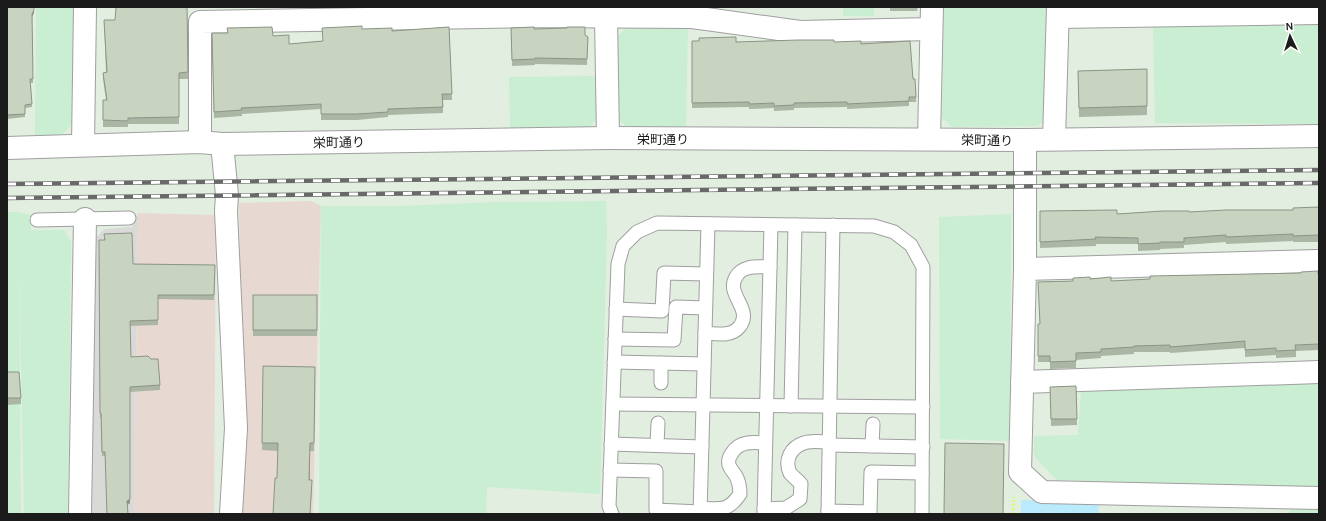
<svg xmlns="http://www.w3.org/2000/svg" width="1326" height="521" font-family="Karla,'Noto Sans JP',sans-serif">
<rect width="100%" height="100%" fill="#e2eee0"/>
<polygon fill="#d9d9d8" points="138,213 134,514 91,514 94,239 105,229 132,227"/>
<g fill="#e7d9d1">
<polygon points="311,201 321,206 313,514 240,514 243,458 239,203"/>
<polygon points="138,213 216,215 214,514 134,514"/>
</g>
<g fill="#c9eed2">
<polygon points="36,7 76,7 73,123 60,137 35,137"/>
<rect x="843" y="7" width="31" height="9"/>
<polygon points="944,7 1049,7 1047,117 1038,126 952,127 942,118"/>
<polygon points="1319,23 1319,124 1155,123 1153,24"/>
<polygon points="627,27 688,27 686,128 628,128 618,119 618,36"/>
<polygon points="593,76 598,81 597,119 588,129 510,130 509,77"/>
<polygon points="606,201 607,232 600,494 487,487 486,514 319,514 321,206 400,206 496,202"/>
<polygon points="7,212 18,212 31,215 31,230 64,230 71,242 68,514 24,514 19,264 21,514 7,514"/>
<polygon points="1011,214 1010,441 940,439 939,217"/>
<polygon points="1319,381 1319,488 1057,480 1034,456 1034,436 1078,435 1081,391"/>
<polygon points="1293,508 1319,509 1319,514 1287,514"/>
</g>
<polygon fill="#b9ebfc" points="1021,500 1099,503 1098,514 1021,514"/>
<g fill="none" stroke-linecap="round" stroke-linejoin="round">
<defs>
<g id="service">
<polyline points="37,220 129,218"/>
<polyline points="616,309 662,311 664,273 706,274"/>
<path d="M705 333C717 334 732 337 740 326 753 309 725 294 736 277 738 273 743 269 748 268 755 266 763 267 770 267"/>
<polyline points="615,339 674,340 676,307 705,308"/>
<polyline points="614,362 704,364"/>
<polyline points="661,383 661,363"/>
<polyline points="613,404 923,407"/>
<polyline points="791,406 795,225"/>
<polyline points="611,444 702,447"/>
<polyline points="657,445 658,423"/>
<polyline points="829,445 923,447"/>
<polyline points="872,446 873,424"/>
<polyline points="610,470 656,471 656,510 700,512"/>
<path d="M700 508C720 509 728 512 740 494 740 488 739 483 737 478 735 473 731 471 729 465 728 461 729 457 732 453 739 441 753 442 765 443"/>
<path d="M764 509 786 508 800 499 801 484C798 480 793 477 790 473 784 460 791 447 804 443 812 440 821 442 829 442"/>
<polyline points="828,511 870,512 871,472 922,473"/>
<polyline points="612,514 609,506 618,264 623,246 637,232 657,223 874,226 894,232 911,245 923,267 922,514"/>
<polyline points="700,514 708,224"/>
<polyline points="764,514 771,225"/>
<polyline points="828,514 833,225"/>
</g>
<g id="minor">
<polyline points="606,17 608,138"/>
<polyline points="1058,17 1319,13"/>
<polyline points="929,139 932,7"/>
<polyline points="1054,139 1058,7"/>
<polyline points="200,142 200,22 531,16 692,17 800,32 931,29"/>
<polyline points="222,144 227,195 226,211 236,428 231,514"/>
<polyline points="83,145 85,7"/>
<polyline points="7,148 200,142 222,144 608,138 1025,140 1319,136"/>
<polyline points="1319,261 1025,269 1020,472 1042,492 1319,498"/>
<polyline points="1025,269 1025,140"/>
<polyline points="1022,382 1319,372"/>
<polyline points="80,514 85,219"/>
</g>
</defs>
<use href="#service" stroke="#9f9f9f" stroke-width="15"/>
<use href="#minor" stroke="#9f9f9f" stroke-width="24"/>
<polyline stroke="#d4ff5f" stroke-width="2.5" stroke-dasharray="2 2" stroke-linecap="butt" points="1013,514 1014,497"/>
<use href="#service" stroke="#fff" stroke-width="13"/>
<use href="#minor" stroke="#fff" stroke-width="22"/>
<defs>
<g id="rail">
<polyline points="7,184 1319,170"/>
<polyline points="7,198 1319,183"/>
</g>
</defs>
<use href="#rail" stroke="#696969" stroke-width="4.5"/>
<use href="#rail" stroke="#fff" stroke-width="3" stroke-dasharray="9" stroke-linecap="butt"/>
</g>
<g fill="#acb6a5">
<polygon points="7,7 34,13 32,17 33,83 30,83 32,107 25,108 25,117 7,119"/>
<polygon points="187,7 188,79 179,79 179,124 128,124 128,127 103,127 103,100 106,100 103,79 103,73 106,72 104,20 115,20"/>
<polygon points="890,7 918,7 917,11 890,11"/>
<polygon points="449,27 452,100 443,100 443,113 388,115 388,117 357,120 321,120 321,109 242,114 242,116 214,118 212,33 273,36 289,44 322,41 362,29 392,31"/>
<polygon points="511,28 534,29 585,35 588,37 587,65 535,64 535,65 512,66"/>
<polygon points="692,41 736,42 834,42 861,44 913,79 916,97 916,102 909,102 909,106 847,109 847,107 794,108 794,110 774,111 774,108 749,109 749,107 692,108"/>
<polygon points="1147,69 1147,115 1079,117 1078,71"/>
<polygon points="1319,207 1319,242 1293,242 1293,241 1226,244 1226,242 1184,245 1184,248 1160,249 1160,250 1138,251 1138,244 1096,244 1096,246 1040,248 1040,211 1117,214 1293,210"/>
<polygon points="104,234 133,264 215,265 214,300 158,299 158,325 130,326 131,357 160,385 160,390 130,392 130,503 127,505 105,456 102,456 101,418 100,418 99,240 104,240"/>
<polygon points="1319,274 1319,350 1296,351 1296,357 1276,358 1276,355 1245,357 1245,348 1170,353 1170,352 1134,352 1134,354 1101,356 1101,358 1076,360 1076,368 1050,369 1050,362 1038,362 1038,324 1040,324 1038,282 1073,281 1090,279 1111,281"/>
<rect x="253" y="295" width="64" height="41"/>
<polygon points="263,366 315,367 314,451 310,451 310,480 312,488 310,514 273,514 277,478 278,451 262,450"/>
<polygon points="7,372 21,398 21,404 7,405"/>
<polygon points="1076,386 1077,425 1051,426 1050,387"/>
</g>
<g fill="#8c9486">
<polygon points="34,10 34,13 32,17 32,14"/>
<polygon points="130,499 130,503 127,505 127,501"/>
</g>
<g fill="#c8d4c0" stroke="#8c9486">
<polygon points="7,7 34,7 34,10 32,14 33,79 30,79 32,104 25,105 25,114 7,115"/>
<polygon points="116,7 187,7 188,72 179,73 179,117 128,118 128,121 103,120 103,100 107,100 103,73 107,72 104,20 115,20"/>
<polygon points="362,26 362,29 392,28 392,31 449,27 452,94 442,94 443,107 388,109 388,112 357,114 321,114 321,104 241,108 242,110 214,112 212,33 228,33 227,28 272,27 273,36 289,35 289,44 323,41 322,28"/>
<polygon points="534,27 534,29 567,28 567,27 585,27 585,35 588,37 587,59 535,58 535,59 512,60 511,28"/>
<polygon points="736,37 736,42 798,40 834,40 834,42 861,41 861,44 910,41 913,79 915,79 916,97 909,97 909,101 847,104 847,102 794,103 794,105 774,106 774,103 749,104 749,102 692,103 692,41 699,41 699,38"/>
<polygon points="1147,69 1147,106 1079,108 1078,71"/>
<polygon points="1319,207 1319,235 1293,236 1293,234 1226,237 1226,235 1184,238 1184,242 1160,242 1160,243 1138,244 1138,238 1095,237 1096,239 1040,242 1040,211 1117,210 1117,214 1163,211 1189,211 1189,212 1226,210 1293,210 1293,208"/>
<polygon points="132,233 133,264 215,265 214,295 158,295 158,320 130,321 131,357 148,356 151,359 158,359 160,385 130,387 130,499 127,501 128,514 107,514 105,452 102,452 101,413 100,413 99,240 105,240 104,234"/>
<polygon points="1318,271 1318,274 1319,274 1319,344 1295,345 1296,350 1276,351 1276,348 1245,350 1245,341 1170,347 1170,345 1134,346 1134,347 1101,349 1101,352 1076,353 1076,361 1050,362 1050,356 1038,356 1038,324 1040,324 1038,282 1073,281 1073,278 1090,277 1090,279 1111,277 1111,281 1150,279 1150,276 1301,273 1301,272"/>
<rect x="253" y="295" width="64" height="35"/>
<polygon points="263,366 315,367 314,443 310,443 309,480 312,480 310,514 273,514 275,478 277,478 278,443 262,443"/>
<polygon points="7,372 19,372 21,398 7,398"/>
<polygon points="1076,386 1077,419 1051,419 1050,387"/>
<polygon points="945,443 1004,444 1003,514 944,514"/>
</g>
<g text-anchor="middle" stroke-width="4" stroke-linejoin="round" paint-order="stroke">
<g font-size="13" fill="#1b1b1b" stroke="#fff">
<text x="663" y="144">栄町通り</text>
<text transform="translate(987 140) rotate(1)" y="5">栄町通り</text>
<text transform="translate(339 142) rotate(-1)" y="5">栄町通り</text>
</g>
</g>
<rect width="1326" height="521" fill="none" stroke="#1b1b1b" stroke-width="16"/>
<g transform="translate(1290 36) rotate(356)" stroke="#ffffff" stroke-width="3" paint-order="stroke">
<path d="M0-3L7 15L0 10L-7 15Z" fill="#1b1b1b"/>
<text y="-6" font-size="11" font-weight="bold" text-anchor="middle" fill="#1b1b1b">N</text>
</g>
</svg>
